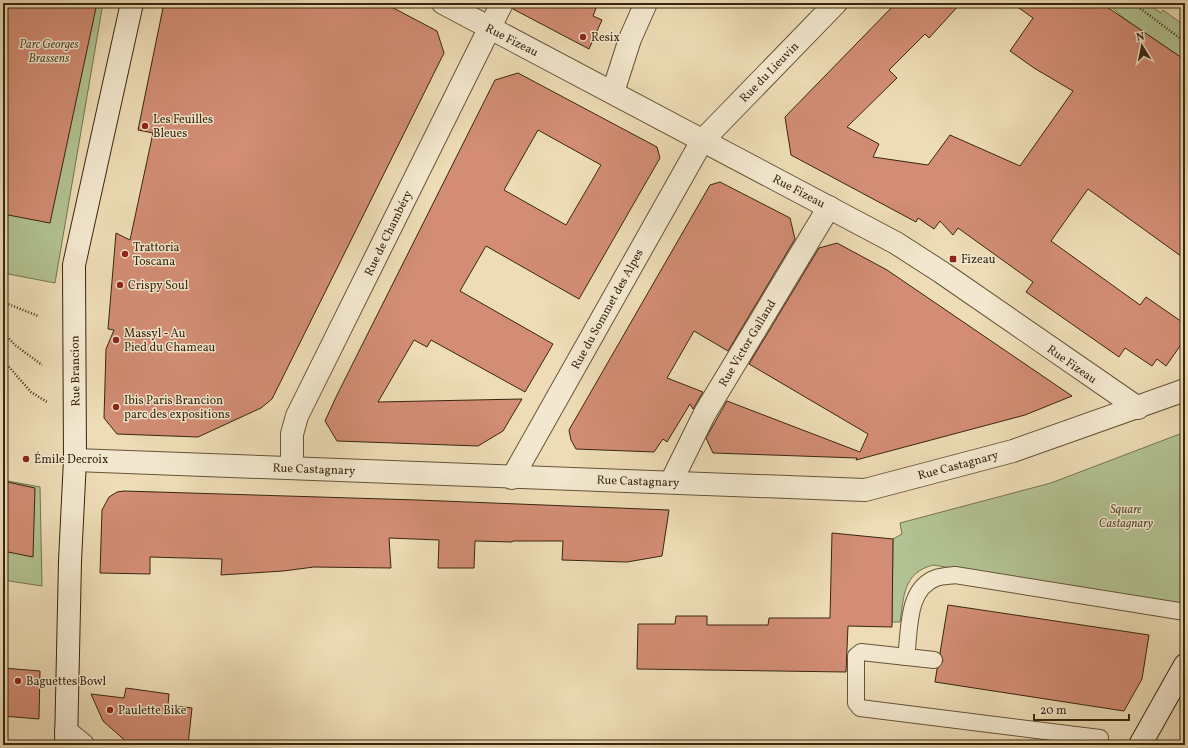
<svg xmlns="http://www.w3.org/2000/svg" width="1188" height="748" font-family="Vollkorn,serif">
<rect width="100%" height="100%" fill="#eddcb5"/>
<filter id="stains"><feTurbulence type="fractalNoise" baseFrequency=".005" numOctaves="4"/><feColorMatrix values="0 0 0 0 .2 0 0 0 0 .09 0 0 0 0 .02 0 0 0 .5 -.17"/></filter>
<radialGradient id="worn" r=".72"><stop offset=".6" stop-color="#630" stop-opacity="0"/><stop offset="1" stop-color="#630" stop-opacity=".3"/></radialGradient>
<g fill="#b2c292" stroke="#757450">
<polygon points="3,3 103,3 55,283 3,273"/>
<polygon points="1107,3 1147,3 1161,13 1163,10 1181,23 1185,18 1185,60 1125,19"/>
<path d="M1185 432 1184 606 933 565C903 573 904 596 900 622H892L893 539 902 534 900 523 1051 483Z"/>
<polygon points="3,480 40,487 42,586 3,580"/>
</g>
<g fill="#d28d74" stroke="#38260f" fill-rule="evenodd">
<polygon points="3,3 97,3 50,223 3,214"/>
<polygon points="164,3 384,3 437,31 444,53 272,399 261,408 198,437 117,434 104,418 106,349 114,330 108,329 116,233 130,240 153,133 138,130"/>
<polygon points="514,3 598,3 593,16 602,20 589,49 513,9"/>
<polygon points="896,3 961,3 929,38 925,34 889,70 897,78 847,127 879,144 873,157 928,165 950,135 1020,166 1073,91 1034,68 1010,51 1033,18 1012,3 1101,3 1185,60 1185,259 1088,189 1051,241 1140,305 1146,297 1185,324 1185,339 1166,366 1157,359 1152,366 1125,348 1119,357 1026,292 1033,282 958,228 953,235 940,221 934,229 918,218 916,222 791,155 785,117"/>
<path d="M518 73 657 147 660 158 579 299 486 246 460 291 553 344 525 392 431 340 427 347 414 340 378 402 522 399 503 431 478 446 337 441 325 421 337 395 495 80ZM538 130 601 165 566 225 504 190Z"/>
<polygon points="720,182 790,218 795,239 728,351 694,331 667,378 703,392 693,409 690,404 667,442 663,439 654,452 576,449 571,440 569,430 710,185"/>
<polygon points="837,243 887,270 1072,396 1025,415 856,460 857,458 713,453 706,438 727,401 860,452 868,434 749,364 819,248"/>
<polygon points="3,481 35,488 33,557 3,551"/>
<polygon points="124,491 417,500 669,510 662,556 627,562 562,560 563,541 513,541 512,542 475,541 474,568 438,568 439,540 389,538 391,568 314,567 283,571 221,575 222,559 150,557 150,574 100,573 102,510 109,497 117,492"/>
<polygon points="832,533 893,539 892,627 848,626 846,672 637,669 638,624 675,624 676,616 707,616 707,625 768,625 769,618 830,618"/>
<polygon points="948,605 1149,635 1142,679 1124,711 935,682 937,669 943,661 940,653"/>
<polygon points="3,668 40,671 39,719 3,716"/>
<polygon points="126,688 169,694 168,705 192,708 188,745 130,745 103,721 91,694 124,698"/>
</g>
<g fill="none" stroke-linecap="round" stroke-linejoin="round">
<defs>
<g id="lane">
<path d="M906 657C910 631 906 589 936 578 942 576 949 576 955 575L1185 612"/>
<polyline points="934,660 861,652 856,656 856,703 860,708 1100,738"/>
</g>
<g id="street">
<polyline points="443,3 896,243 941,272 1138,408"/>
<polyline points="613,92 630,39 646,3"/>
<polyline points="75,460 865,490 1013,451 1185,390"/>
<polyline points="292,468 292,434 297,416 502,3"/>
<polyline points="512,478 702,141 836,3"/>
<polyline points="671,482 705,413 829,207"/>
<polyline points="66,731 83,745"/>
</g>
<g id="secondary">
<polyline points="66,745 70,561 75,460 74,265 132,3"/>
<polyline points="1140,745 1185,665"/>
</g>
</defs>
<use href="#lane" stroke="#655438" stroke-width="18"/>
<use href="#street" stroke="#655438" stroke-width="24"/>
<use href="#secondary" stroke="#38260f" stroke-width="24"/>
<g stroke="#38260f" stroke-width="2.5" stroke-dasharray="1 2" stroke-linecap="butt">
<polyline points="1133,3 1185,42"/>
<polyline points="3,302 38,316"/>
<polyline points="3,332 15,345 42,365"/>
<polyline points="3,360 31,392 47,402"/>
</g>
<use href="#lane" stroke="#f3e8cf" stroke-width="16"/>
<use href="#street" stroke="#f3e8cf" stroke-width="22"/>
<use href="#secondary" stroke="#f3e8cf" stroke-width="22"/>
</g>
<g fill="#8f2418" stroke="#f3e8cf" stroke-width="1.5">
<circle cx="583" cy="37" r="4"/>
<circle cx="145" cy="126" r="4"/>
<circle cx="125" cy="254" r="4"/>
<rect x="949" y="255" width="8" height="8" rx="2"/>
<circle cx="120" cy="285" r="4"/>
<circle cx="116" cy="340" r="4"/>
<circle cx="116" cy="407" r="4"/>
<circle cx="26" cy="459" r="4"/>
<circle cx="18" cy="681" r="4"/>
<circle cx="110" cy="710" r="4"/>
</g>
<g text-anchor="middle" stroke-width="3" stroke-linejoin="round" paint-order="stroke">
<g font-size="12" fill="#38260f" stroke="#f3e8cf" text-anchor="start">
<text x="591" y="41">Resix</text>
<text x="153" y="123">Les Feuilles<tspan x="153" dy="14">Bleues</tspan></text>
<text x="133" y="251">Trattoria<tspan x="133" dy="14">Toscana</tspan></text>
<text x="961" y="263">Fizeau</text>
<text x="128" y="289">Crispy Soul</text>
<text x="124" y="337">Massyl - Au<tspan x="124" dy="14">Pied du Chameau</tspan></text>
<text x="124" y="404">Ibis Paris Brancion<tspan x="124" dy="14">parc des expositions</tspan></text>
<text x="34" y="463">Émile Decroix</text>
<text x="26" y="685">Baguettes Bowl</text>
<text x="118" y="714">Paulette Bike</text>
</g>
<g font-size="12" fill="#38260f" stroke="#f3e8cf">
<text transform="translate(512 40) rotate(27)" y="4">Rue Fizeau</text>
<text transform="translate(769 72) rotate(-46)" y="4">Rue du Lieuvin</text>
<text transform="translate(799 191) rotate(28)" y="4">Rue Fizeau</text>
<text transform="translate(388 233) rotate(-64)" y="4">Rue de Chambéry</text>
<text transform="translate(607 309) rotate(-61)" y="4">Rue du Sommet des Alpes</text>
<text transform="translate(747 343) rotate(-59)" y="4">Rue Victor Galland</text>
<text transform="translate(1072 364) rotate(35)" y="4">Rue Fizeau</text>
<text transform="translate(75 371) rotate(-91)" y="4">Rue Brancion</text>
<text transform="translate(958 465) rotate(-15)" y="4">Rue Castagnary</text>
<text transform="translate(314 469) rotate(2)" y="4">Rue Castagnary</text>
<text transform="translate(638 481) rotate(2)" y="4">Rue Castagnary</text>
</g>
<g font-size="12" font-style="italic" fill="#564d30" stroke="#f3e8cf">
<text x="49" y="48">Parc Georges<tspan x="49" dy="14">Brassens</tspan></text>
<text x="1126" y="513">Square<tspan x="1126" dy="14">Castagnary</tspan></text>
</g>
</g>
<rect width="1188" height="748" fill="none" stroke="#eddcb5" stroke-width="16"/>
<rect x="4" y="4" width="1180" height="740" fill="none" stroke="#38260f" stroke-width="2"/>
<rect x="8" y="8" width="1172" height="732" fill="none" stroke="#38260f"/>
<g transform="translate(1142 46) rotate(350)" stroke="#f3e8cf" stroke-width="3" paint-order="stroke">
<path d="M0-3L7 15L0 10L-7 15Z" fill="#38260f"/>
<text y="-6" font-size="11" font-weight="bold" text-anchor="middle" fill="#38260f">N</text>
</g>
<path d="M1034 714v6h95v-6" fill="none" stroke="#38260f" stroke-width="2"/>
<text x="1040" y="714" font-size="12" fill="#38260f" stroke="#f3e8cf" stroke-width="3" paint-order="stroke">20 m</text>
<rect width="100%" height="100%" filter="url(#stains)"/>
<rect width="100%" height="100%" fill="url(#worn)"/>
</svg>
